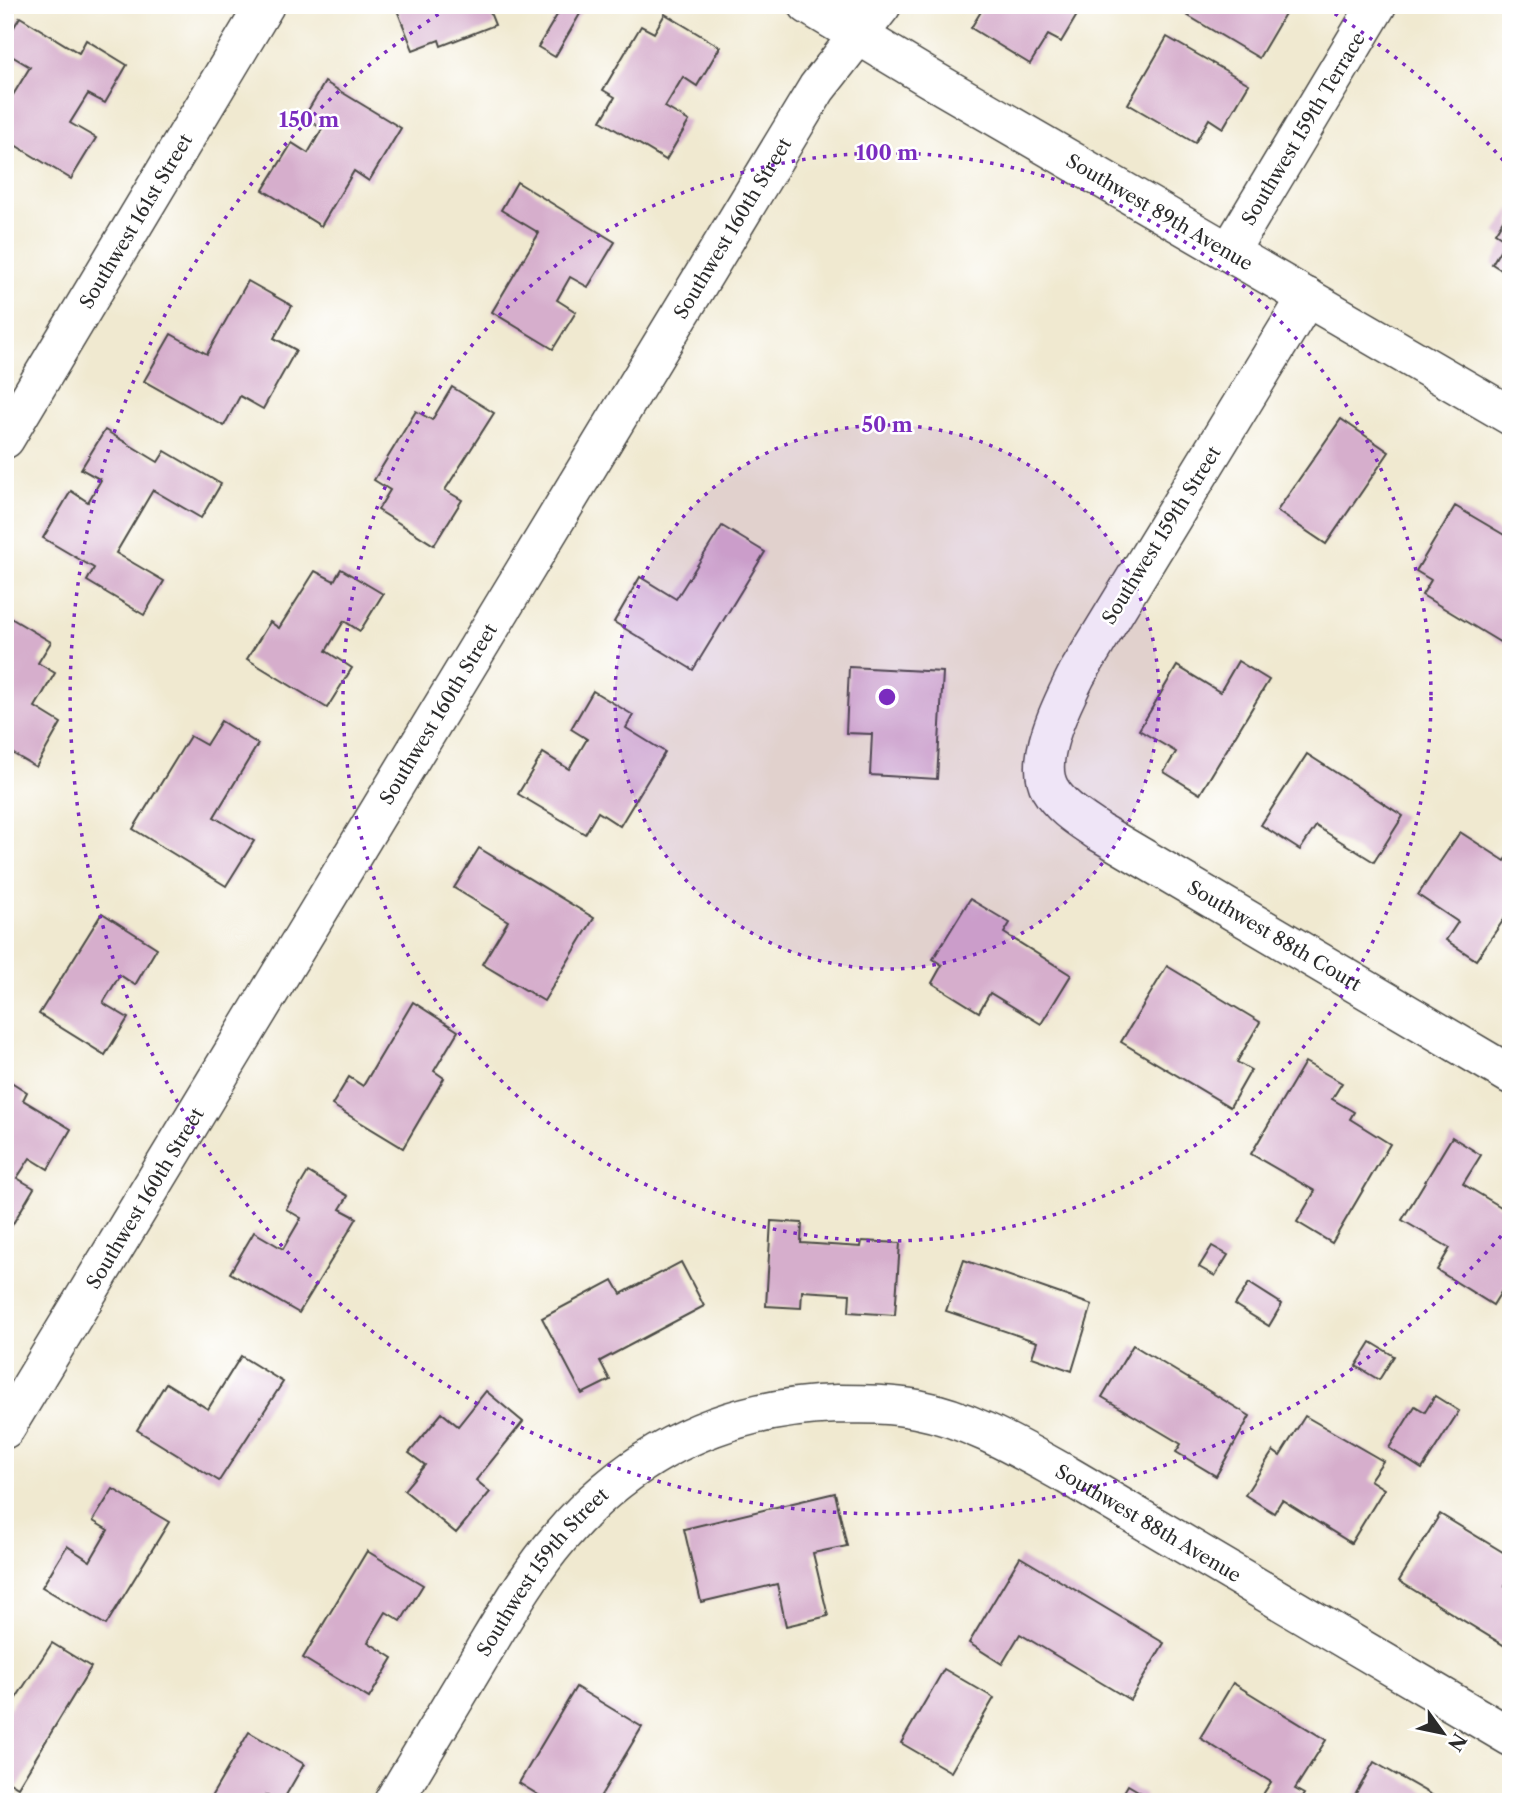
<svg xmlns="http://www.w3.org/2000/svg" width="1516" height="1807" font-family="'Libre Caslon Text',serif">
<rect width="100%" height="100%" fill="#fff"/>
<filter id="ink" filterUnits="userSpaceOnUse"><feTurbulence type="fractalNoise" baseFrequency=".0143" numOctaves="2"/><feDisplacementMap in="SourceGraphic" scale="14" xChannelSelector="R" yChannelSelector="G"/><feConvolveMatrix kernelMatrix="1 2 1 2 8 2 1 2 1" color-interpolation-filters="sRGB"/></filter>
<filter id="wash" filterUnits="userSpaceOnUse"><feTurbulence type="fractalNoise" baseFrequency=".00686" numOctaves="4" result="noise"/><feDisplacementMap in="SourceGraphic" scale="28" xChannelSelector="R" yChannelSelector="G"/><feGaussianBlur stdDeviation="1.57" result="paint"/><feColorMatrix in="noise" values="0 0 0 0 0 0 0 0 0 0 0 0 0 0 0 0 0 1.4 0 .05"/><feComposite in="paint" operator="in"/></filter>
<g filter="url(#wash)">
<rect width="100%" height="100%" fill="#f0e9d0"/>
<g id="blocks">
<g fill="#d6aecc">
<polygon points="395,5 487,5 495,25 441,46 439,40 413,50"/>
<polygon points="563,5 584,7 555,57 538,47"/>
<polygon points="985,5 1083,5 1061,42 1048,35 1030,64 971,28"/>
<polygon points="1184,5 1290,5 1259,58 1180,11"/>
<polygon points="665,14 720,47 697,86 683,77 665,107 689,121 666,160 601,121 615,97 603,90 641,26 654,33"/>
<polygon points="20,17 79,53 86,40 127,65 105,103 88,94 70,123 96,138 71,179 5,139 5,108 30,67 5,52 5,42"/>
<polygon points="1167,37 1249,84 1223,128 1209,119 1195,143 1128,104"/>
<polygon points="325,82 401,128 369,181 354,171 321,226 263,190 292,143 308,153 322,129 304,117"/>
<polygon points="517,182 615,242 588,287 570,277 557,300 576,312 553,349 492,312 539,233 501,210"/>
<polygon points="1511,208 1511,276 1492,264 1506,240 1495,233"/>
<polygon points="248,281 292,306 274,338 296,350 263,409 240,396 224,426 144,381 171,334 207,354"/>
<polygon points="452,387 494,413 445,490 462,500 434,545 378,510 390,490 374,480 416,411 432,420"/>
<polygon points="1341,419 1389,452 1326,544 1277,511"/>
<polygon points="105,430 158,462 165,451 221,484 201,518 153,490 116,553 164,581 144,615 87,581 94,568 43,538 71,491 88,502 101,480 81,469"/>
<polygon points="1455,506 1511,539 1511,632 1503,644 1422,595 1431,580 1416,571"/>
<polygon points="722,526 765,552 693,670 614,622 640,577 676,599"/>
<polygon points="341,569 383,594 360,631 344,621 326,651 352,668 327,708 247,659 270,622 279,628 315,571 334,581"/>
<polygon points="9,617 51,642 38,663 55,673 35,707 61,723 36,767 5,749 5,624"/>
<polygon points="1238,661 1269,680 1200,794 1164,772 1176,752 1139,730 1177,666 1220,692"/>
<polygon points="849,667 943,672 937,779 870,775 872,734 846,733"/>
<polygon points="593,691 633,715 626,728 665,752 620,826 598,812 585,834 518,794 543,753 569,769 587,739 571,729"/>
<polygon points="221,721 258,744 214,817 254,841 226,886 133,829 190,736 206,745"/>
<polygon points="1307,754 1403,816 1374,862 1316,826 1300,850 1261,825"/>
<polygon points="1460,832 1505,861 1511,852 1511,909 1476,960 1446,940 1458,922 1418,895"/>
<polygon points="479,848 594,918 544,1001 482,964 508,921 454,888"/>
<polygon points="970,899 1010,923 1004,933 1071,975 1041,1024 990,993 979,1012 932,983 942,965 933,959"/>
<polygon points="102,913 157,948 135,985 120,975 103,1003 128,1018 105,1055 39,1014"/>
<polygon points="1167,966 1260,1022 1237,1062 1251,1070 1230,1107 1121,1042"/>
<polygon points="413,1002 458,1031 434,1071 444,1078 403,1148 332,1105 349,1077 363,1086"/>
<polygon points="1305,1062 1342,1083 1332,1099 1354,1112 1350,1119 1390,1144 1332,1243 1297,1222 1315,1191 1251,1154"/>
<polygon points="5,1078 27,1092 23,1100 71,1129 48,1169 30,1158 17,1178 34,1188 5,1237"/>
<polygon points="1452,1137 1481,1155 1463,1184 1511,1213 1511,1276 1493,1305 1437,1270 1450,1248 1402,1220"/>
<polygon points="308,1172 348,1196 340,1209 357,1218 299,1313 230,1273 254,1232 283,1249 301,1218 286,1209"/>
<polygon points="771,1221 802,1223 801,1243 861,1247 862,1241 900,1243 895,1315 849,1312 850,1294 802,1291 801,1308 766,1306"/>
<polygon points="1212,1246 1228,1255 1215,1276 1199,1267"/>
<polygon points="964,1260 1092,1305 1072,1371 1032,1357 1037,1342 946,1311"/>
<polygon points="681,1262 704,1306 600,1361 610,1380 582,1394 542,1318 613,1280 621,1294"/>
<polygon points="1249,1283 1282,1304 1269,1326 1235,1305"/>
<polygon points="1371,1342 1394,1356 1379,1380 1356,1366"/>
<polygon points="1133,1345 1250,1416 1216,1476 1176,1452 1181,1444 1102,1397"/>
<polygon points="241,1356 283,1382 219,1481 137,1430 166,1383 208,1409"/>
<polygon points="486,1391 523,1422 476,1480 490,1492 456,1533 404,1490 425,1465 409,1453 442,1413 458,1426"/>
<polygon points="1435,1396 1459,1411 1422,1469 1389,1448 1415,1406 1425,1412"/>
<polygon points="1305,1416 1383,1461 1370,1480 1384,1489 1351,1543 1282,1500 1274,1513 1245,1495 1273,1451 1280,1456"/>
<polygon points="113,1489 169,1522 106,1625 42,1587 67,1546 90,1561 108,1530 93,1521"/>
<polygon points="835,1493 847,1546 813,1553 828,1616 786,1626 777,1584 701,1602 684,1529"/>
<polygon points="1440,1514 1511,1557 1511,1578 1505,1586 1511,1589 1511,1636 1505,1646 1399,1581"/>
<polygon points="367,1551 423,1585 401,1621 386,1612 368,1642 393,1658 369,1698 303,1658"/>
<polygon points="1020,1557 1164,1643 1130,1700 1020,1634 1002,1664 969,1643"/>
<polygon points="52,1643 91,1667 18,1787 5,1779 5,1715"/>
<polygon points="944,1669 994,1698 951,1772 901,1743"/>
<polygon points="1233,1683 1326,1740 1295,1789 1304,1794 1299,1802 1258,1802 1271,1782 1200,1738"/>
<polygon points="576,1687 642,1727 597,1802 550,1802 519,1783"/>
<polygon points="249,1732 304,1764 282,1802 278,1802 266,1795 262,1802 208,1802"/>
<polygon points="1374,1762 1444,1802 1351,1802"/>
<polygon points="1128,1785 1145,1795 1141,1802 1118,1802"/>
</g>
</g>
</g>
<g filter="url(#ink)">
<use href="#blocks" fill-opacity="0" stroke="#494844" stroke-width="2"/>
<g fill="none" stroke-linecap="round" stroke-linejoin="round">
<defs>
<g id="minor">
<path id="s1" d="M808 5 929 78 1511 416"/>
<path id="s2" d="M1229 252 1377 5"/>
<path id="s3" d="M1307 297 1077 674C1063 702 1033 759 1050 789 1061 808 1082 820 1099 832L1511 1075"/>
<path id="s4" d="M5 439 265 5"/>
<path id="s5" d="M5 1429 817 88 882 5"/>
<path id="s6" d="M393 1802C423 1752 453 1702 483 1652 507 1612 530 1572 560 1537 633 1451 725 1407 838 1404 864 1404 891 1404 917 1409 970 1419 1020 1449 1067 1475L1511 1737"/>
</g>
</defs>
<use href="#minor" stroke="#494844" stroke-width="41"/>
<use href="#minor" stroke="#fff" stroke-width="38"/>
</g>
</g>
<circle cx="887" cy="697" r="272" fill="#7b2cbf" fill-opacity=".12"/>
<g fill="none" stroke="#7b2cbf" stroke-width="3.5" stroke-dasharray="3.5 7">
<circle cx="887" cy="697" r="272"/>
<circle cx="887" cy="697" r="544"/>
<path d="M1508 1228A817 817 0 1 1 448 8M1326 8A817 817 0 0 1 1508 166"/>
</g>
<g text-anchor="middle" stroke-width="5" stroke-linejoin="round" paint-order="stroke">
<g font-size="19" fill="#2b2b2b" stroke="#fff">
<text dy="7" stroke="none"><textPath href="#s2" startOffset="144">Southwest 159th Terrace</textPath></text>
<text dy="7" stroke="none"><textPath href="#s1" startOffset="408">Southwest 89th Avenue</textPath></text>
<text dy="7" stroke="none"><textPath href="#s4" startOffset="254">Southwest 161st Street</textPath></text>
<text dy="7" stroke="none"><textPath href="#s5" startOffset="1404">Southwest 160th Street</textPath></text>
<text transform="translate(1161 535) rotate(-58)" y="7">Southwest 159th Street</text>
<text dy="7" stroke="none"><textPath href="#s5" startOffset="836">Southwest 160th Street</textPath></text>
<text dy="7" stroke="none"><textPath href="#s3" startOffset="833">Southwest 88th Court</textPath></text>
<text dy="7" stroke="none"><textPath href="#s5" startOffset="270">Southwest 160th Street</textPath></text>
<text dy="7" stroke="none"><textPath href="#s6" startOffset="970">Southwest 88th Avenue</textPath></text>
<text dy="7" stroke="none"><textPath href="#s6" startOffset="275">Southwest 159th Street</textPath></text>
</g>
</g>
<circle cx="887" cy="697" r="10" fill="#7b2cbf" stroke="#fff" stroke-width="3.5"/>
<g font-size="21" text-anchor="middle" font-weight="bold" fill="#7b2cbf" stroke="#fff" stroke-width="5" stroke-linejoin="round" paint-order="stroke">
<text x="309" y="127">150 m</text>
<text x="887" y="160">100 m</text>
<text x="887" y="432">50 m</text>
</g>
<rect width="1516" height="1807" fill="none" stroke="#fff" stroke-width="28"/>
<g transform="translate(1443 1733) rotate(123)" stroke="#ffffff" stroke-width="5" paint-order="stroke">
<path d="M0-5L12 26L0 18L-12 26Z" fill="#2b2b2b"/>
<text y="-10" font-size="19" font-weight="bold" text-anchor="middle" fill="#2b2b2b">N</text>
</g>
</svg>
